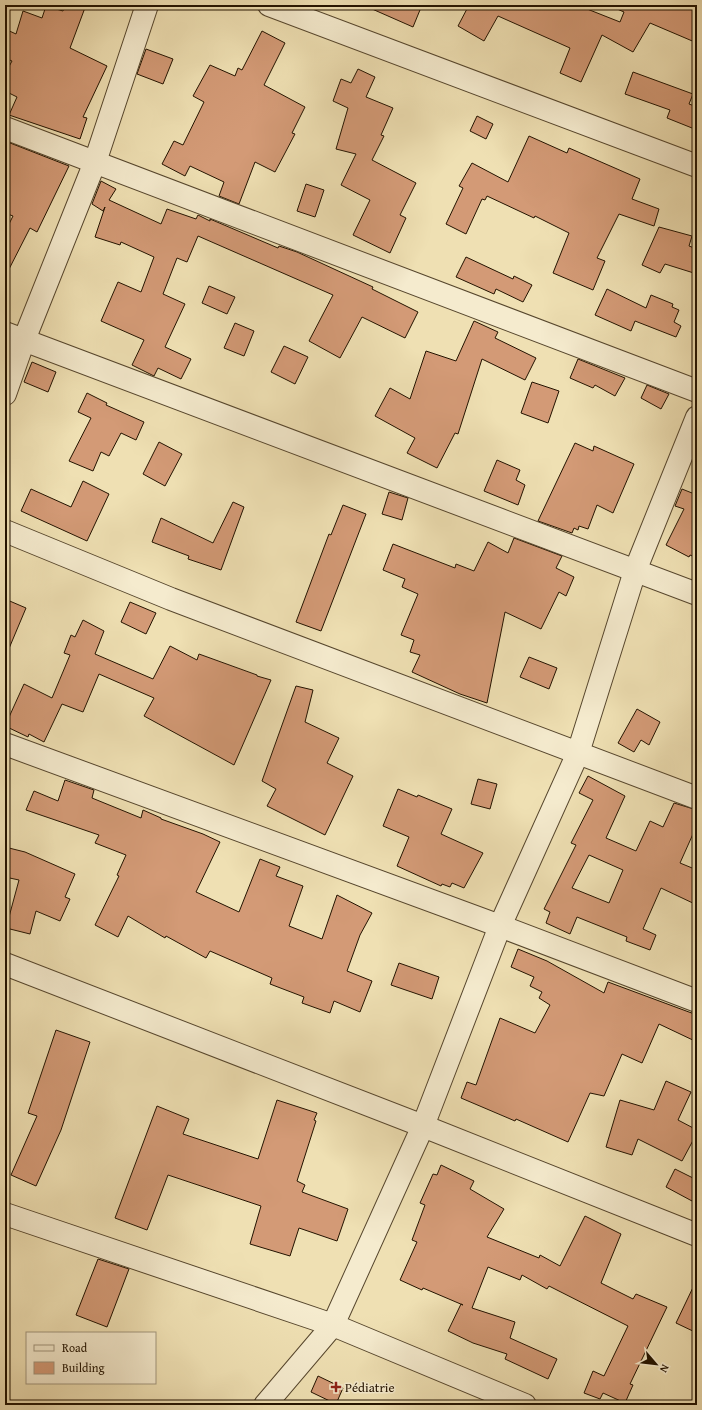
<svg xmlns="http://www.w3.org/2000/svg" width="702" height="1410" font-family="'Gentium Book Plus',serif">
<rect width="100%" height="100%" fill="#efe0b3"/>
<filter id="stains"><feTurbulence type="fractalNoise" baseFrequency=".005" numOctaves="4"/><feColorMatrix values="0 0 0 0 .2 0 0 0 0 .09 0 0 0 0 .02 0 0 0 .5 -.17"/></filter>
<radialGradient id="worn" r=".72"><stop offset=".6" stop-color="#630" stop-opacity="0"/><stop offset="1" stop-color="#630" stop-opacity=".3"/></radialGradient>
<g fill="#d39a76" stroke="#231300" fill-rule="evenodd">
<polygon points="65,5 86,5 70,48 107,66 83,117 87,118 80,139 9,115 17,97 5,91 5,74 12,61 5,58 5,29 16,34 23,11 42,18 46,6 63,11"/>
<polygon points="363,5 422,5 413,27"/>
<polygon points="469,5 577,5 620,22 624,12 608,5 690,5 697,8 697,43 650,23 633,52 602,35 581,82 560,73 570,48 498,16 484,41 458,26"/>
<polygon points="262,31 285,43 264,85 305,107 292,133 295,134 275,172 255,162 239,204 219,196 224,182 190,166 185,176 162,164 174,141 183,145 204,102 193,96 210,65 235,76 238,68 242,70"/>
<polygon points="146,49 173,59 163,84 137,74"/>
<polygon points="358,69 375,77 366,97 393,108 381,135 384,136 372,160 416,183 400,215 406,218 390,253 353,235 370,200 341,185 356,154 336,149 348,108 333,101 341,79 351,83"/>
<polygon points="633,72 693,94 689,104 697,107 697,130 667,118 670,110 625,94"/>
<polygon points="477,116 493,124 486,139 470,131"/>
<polygon points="529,136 567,153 569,148 640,179 632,199 659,209 654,226 619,214 597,258 605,261 593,290 553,273 569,233 535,216 534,218 487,196 485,200 482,199 466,234 446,224 463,188 459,186 472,163 508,182"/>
<polygon points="5,141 69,166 37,232 30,228 5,277 5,232 13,216 5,213"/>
<polygon points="101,181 116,189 109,200 161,224 167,209 196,219 198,215 210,221 210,219 278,248 279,246 297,252 373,287 372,289 418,312 405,338 362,317 340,358 309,341 333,295 198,236 187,262 177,258 163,294 185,304 165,347 191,359 181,379 158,368 154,376 132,365 144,340 101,321 118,282 141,292 154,257 121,242 120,245 95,237 105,207 103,211 92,204"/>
<polygon points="306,184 324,190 315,217 297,211"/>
<polygon points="659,227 692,236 689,246 697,249 697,274 665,264 660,273 642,265"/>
<polygon points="466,257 513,279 514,276 532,285 523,302 496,289 494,294 456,277"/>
<polygon points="209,286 235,297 227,314 202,303"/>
<polygon points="607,289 646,308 651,295 673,304 672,307 679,310 674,322 681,326 676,337 635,321 631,331 595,315"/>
<polygon points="474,321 498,332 495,338 536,358 525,380 482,359 458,434 455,433 437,468 407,453 415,438 375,416 390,388 410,399 426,351 456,361"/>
<polygon points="235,323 254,331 244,356 224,348"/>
<polygon points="284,346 308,357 295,384 271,372"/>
<polygon points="578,359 625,378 615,396 595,385 593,388 570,378"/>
<polygon points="32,362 56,372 48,392 24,382"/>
<polygon points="532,382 559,391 548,423 521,413"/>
<polygon points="647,385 669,394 661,409 641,398"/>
<polygon points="87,393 107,403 106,405 144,422 136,440 121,433 109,456 101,452 93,471 69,461 91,418 78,412"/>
<polygon points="159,442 182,454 165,486 143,474"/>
<polygon points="575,443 593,451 594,446 634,464 613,513 597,505 588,529 579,526 578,530 574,528 572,533 538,521"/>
<polygon points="497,460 520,470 516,480 525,485 518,505 484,491"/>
<polygon points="83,481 109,494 87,541 21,511 31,489 71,507"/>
<polygon points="697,482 697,558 690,555 689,557 666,545 684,509 675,506 682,489 692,493"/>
<polygon points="389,492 408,498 402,520 382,514"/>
<polygon points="233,502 244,507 221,570 188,559 189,556 152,542 161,518 213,543"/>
<polygon points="343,505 366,514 321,631 296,622 329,534 331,535"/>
<polygon points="514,538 562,556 556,568 574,577 566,596 559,592 541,629 505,612 487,703 460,694 412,672 420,655 410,652 414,640 401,635 418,594 402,587 405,579 383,570 393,544 455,568 456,564 474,571 488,542 508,553"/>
<polygon points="5,599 26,608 5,658"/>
<polygon points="130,602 156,613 146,634 121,622"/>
<polygon points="83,620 104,631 95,654 153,679 170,646 197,660 199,654 257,675 257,676 271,680 234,765 144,716 154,698 99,674 83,712 62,704 44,742 29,734 28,737 5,726 24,684 52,698 70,655 64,653 71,635 75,637"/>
<polygon points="529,657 557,668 549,689 520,677"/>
<polygon points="296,686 313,690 305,722 339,738 327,763 353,776 325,835 267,806 276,789 262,781"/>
<polygon points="637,709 660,722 649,745 641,740 634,752 618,743"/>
<path d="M588 776 625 796 606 838 636 851 650 821 663 827 674 803 697 810V825L680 863 697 870V905L661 888 643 929 656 935 650 950 626 941 627 937 577 917 570 934 546 923 550 912 544 909 576 845 571 843 593 800 579 793ZM589 855 623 870 609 903 572 888Z"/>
<polygon points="478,779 497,784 490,809 471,804"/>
<polygon points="65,780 94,790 92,798 141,818 143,810 161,818 161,819 203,834 220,842 196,892 239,912 260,859 280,867 276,876 303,886 289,926 322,939 337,895 372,913 360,935 347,971 372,981 360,1012 334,1001 330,1013 302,1003 304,997 270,984 272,978 210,951 206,958 166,936 165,938 128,916 118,937 95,925 119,876 117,875 126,855 95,843 99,835 26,810 34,791 58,801"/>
<polygon points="398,789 417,797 418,795 452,809 441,834 483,853 464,888 452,883 450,887 442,884 441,886 397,866 409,837 383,826"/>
<polygon points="5,847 25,852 75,874 65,897 70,899 60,921 36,911 30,934 6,928 19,880 5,877"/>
<polygon points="518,949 547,961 604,993 608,982 697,1015 697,1042 659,1024 642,1063 622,1054 604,1096 590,1093 568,1142 516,1119 515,1121 461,1098 467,1082 476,1085 500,1018 535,1033 550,1005 539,998 542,992 530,986 534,977 511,967"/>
<polygon points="399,963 439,977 432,999 391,985"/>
<polygon points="56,1030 90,1042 61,1130 36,1186 11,1175 37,1116 28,1113"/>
<polygon points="666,1081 691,1092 678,1120 697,1130 697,1133 682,1161 638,1139 632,1155 606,1147 620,1100 654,1110"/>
<polygon points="277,1100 317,1113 314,1120 316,1121 297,1181 305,1185 302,1192 348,1209 337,1241 299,1228 290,1256 250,1244 261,1206 168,1175 147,1230 115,1218 157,1106 189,1119 183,1134 258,1159"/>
<polygon points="441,1165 474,1181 470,1189 504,1209 487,1237 539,1258 540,1255 560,1266 585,1216 621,1234 601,1283 633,1299 636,1294 667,1307 630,1384 633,1385 625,1403 603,1393 600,1399 584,1393 593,1371 604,1376 628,1326 549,1286 547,1289 522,1275 520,1280 488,1267 472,1308 515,1322 510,1338 557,1359 548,1379 505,1359 507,1354 473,1343 448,1331 461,1304 463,1305 423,1288 422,1290 400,1280 417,1242 412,1240 425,1205 420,1203 433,1174 437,1175"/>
<polygon points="675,1169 697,1180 697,1192 692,1201 666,1187"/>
<polygon points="98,1259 129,1269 107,1327 76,1315"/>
<polygon points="697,1279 697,1333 676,1323"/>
<polygon points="318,1376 343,1388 336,1404 311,1392"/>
</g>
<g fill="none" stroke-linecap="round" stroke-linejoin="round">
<defs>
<g id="minor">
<polyline points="269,5 697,166"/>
<polyline points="5,128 697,391"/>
<polyline points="5,333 697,594"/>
<polyline points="5,394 24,340 95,162 147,5"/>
<polyline points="5,531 171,599 697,798"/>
<polyline points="5,744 500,926 697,1001"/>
<polyline points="5,964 423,1126 697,1235"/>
<polyline points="5,1214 333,1325 265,1405"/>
<polyline points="525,1405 333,1325 423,1126 500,926 578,753 635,571 697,417"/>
</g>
</defs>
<use href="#minor" stroke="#56462d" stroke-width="24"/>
<use href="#minor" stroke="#f5ebce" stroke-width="22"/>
</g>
<path fill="#8f2418" stroke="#f5ebce" stroke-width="1.5" d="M334 1381h4v4h4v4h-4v4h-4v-4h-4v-4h4z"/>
<g text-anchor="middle" stroke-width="3" stroke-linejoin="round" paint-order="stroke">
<g font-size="13" fill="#231300" stroke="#f5ebce" text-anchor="start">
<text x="345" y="1392">Pédiatrie</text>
</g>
</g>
<rect width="702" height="1410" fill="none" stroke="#efe0b3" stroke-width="20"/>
<rect x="6" y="6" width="690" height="1398" fill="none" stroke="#231300" stroke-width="2"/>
<rect x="10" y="10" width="682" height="1390" fill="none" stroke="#231300"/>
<rect x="26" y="1332" width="130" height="52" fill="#f5ebce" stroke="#a1957c"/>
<rect x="34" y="1345" width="20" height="6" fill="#f5ebce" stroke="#a1957c"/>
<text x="62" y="1352" font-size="12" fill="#231300">Road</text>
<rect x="34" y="1362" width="20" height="12" fill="#d39a76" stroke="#a1957c"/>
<text x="62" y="1372" font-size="12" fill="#231300">Building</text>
<g transform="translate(656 1364) rotate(118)" stroke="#f5ebce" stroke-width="3" paint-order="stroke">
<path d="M0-3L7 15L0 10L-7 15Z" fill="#231300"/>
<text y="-6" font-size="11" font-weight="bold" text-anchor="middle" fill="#231300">N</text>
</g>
<rect width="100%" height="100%" filter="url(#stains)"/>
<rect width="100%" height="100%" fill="url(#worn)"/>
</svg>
